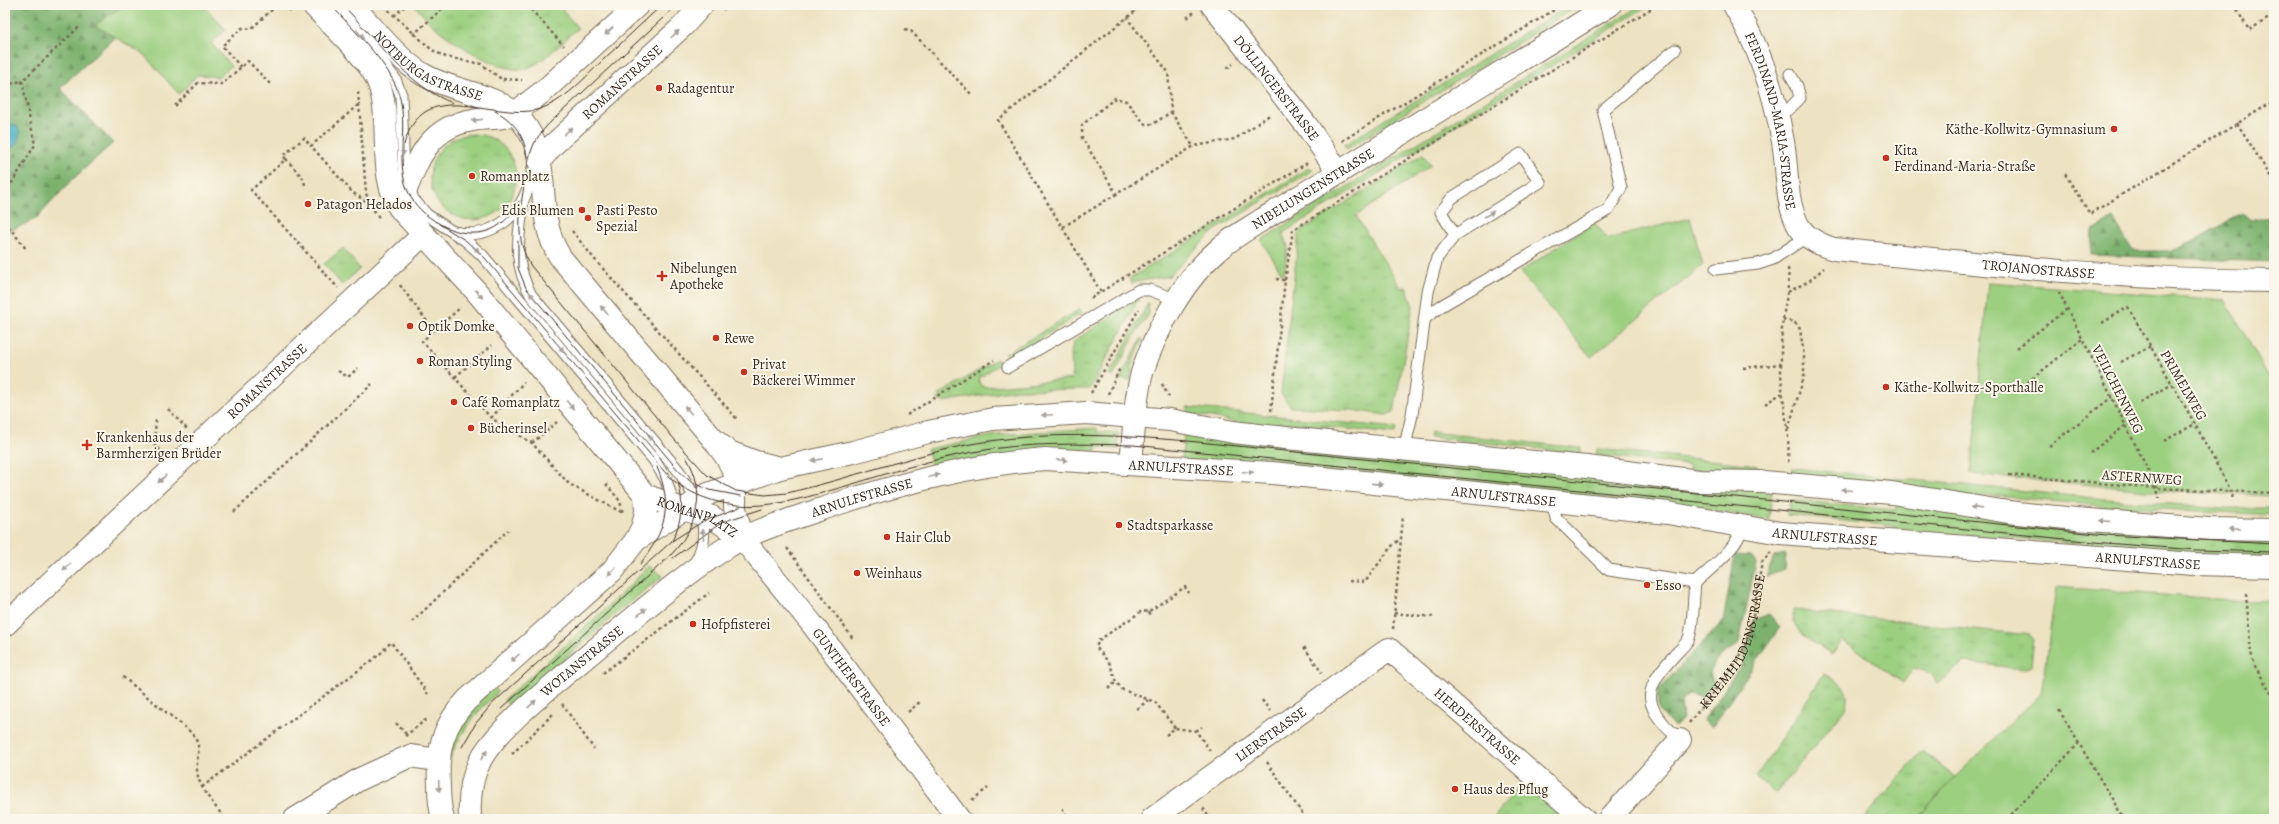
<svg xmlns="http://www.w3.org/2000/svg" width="2279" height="824" font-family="Alegreya,serif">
<defs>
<pattern id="grass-tufts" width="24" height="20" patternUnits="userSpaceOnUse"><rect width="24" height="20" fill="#9ccf80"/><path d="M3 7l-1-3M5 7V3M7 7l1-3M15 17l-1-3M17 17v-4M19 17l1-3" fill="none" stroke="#87b26e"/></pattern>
<pattern id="forest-firs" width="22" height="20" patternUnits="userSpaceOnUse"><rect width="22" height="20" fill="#7db26e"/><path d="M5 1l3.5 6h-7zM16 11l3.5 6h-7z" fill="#68915a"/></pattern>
</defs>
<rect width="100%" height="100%" fill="#fbf7ec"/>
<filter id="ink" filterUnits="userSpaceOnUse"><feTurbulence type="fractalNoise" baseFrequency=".025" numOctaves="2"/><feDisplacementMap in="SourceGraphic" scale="8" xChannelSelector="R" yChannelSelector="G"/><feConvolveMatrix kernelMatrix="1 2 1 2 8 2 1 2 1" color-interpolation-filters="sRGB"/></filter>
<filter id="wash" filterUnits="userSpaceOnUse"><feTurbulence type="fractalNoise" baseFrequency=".012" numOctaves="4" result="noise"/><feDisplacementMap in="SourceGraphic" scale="16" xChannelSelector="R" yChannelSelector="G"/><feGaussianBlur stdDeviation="0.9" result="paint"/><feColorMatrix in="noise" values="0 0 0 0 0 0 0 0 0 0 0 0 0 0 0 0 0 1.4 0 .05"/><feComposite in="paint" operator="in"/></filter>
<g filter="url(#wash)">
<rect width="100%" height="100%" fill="#ede3c3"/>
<g fill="url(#grass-tufts)" stroke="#6c7c4f">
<path d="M414 5H558L578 28C563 41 547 60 528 68 506 77 452 42 435 27 427 21 421 12 414 5Z"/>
<polygon points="1570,5 1579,5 1347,149 1344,145"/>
<polygon points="1641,5 1649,5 1283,233 1288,247 1284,273 1282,274 1261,240"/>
<circle cx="473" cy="177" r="43"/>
<polygon points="1423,154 1431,165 1356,216 1401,288 1406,287 1413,306 1394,412 1386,415 1352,410 1291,407 1281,394 1299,232"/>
<polygon points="1310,167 1313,170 1214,231 1169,276 1131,283 1129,279"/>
<polygon points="343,248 360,269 342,285 324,264"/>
<polygon points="1140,297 1090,389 1016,390 942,402 938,400 939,395 997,359 1000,364 980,377 979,382 984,387 1072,379 1071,351 1074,341"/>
<polygon points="1148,303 1149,314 1137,331 1113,377 1109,375"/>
<polygon points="1080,309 1082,313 1008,359 1005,354"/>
<polygon points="1141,339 1143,339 1134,359 1130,380 1120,379"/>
<polygon points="1187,407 1396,428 1395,434 1279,422 1279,427 1238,423 1212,417 1186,414"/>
<polygon points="1097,428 1097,432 1119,432 1118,449 1096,447 1096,451 932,467 927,449 997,435"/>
<polygon points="1430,432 1581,448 1580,453 1429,437"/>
<polygon points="1184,433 1772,492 1769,520 1696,507 1182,460"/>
<polygon points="1597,449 1757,465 1757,472 1689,470 1690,465 1596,455"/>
<polygon points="1792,468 2105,499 2225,508 2274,508 2274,515 2104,506 1986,495 1985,500 1791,475"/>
<path d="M1790 500 1896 510 1897 503 2274 539V558C2147 554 2022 533 1895 533V526L1787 515Z"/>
<polygon points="649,566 663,576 621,609 511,707 504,700 611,604"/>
<path d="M1794 610 2030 635 2034 639 2031 666 2023 669 1964 662 1937 684C1932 672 1926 671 1913 668L1903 683 1842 640 1832 654C1817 644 1788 632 1794 610Z"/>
<path d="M1824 674C1840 684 1852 687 1845 709L1776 793 1756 777Z"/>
<path d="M492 686 498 692C476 712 460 733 449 761L451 734Z"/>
<polygon points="1922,751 1955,777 1917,819 1864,819"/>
<polygon points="1525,778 1567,819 1493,819"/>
</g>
<g fill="url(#forest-firs)" stroke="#5c6e46">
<polygon points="5,5 125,5 95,25 115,37 60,88 113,143 72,180 36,219 5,233"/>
<polygon points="2242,213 2251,219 2274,217 2274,262 2091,255 2092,230 2113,219 2133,251 2170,251 2195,240"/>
<polygon points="1786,554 1785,569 1766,577 1774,556"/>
<path d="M1735 555 1751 556 1756 562 1739 643 1717 659 1710 673 1714 684 1703 697 1688 695 1681 702 1683 719 1675 727C1659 714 1657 710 1658 690L1723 621Z"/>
<polygon points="1769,614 1780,627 1712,727 1703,720 1743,663 1754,620"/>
</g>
<g fill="#9ccf80" stroke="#6c7c4f">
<polygon points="125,5 203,5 226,30 211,43 231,66 218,77 197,75 179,94 143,54 95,25"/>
<polygon points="1690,218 1703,265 1591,357 1520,272 1594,222 1608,239"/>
<polygon points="1988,282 2225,300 2274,386 2274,496 2158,491 1971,474"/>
<polygon points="2056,587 2246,601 2274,600 2274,819 1917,819 1955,777 2041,694"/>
</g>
<polygon fill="#3eabbd" stroke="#3c6a6e" points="7,123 17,126 20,134 15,147 8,147 5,145 5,126"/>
</g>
<g filter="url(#ink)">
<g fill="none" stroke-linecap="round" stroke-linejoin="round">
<defs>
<g id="service">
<polyline points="334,5 364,37 395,79 401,95 404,175 413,199 427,215 465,240 482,255 654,460 666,480 674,506"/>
<polyline points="1776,114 1789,109 1800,98 1797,86 1790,74"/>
<path d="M523 200C519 238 512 260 531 295L678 470C697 498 715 529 695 563"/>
<path d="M455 232C482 239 509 225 523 200 528 189 532 177 537 166"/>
<polyline points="1716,269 1758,264 1773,259 1808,236"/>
<polyline points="1425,318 1441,306 1608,210 1621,188 1603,110 1675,50"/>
<polyline points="1008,367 1139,290 1150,290 1177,300"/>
<polyline points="1404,450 1412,415 1428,292 1437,258 1455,235 1540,182 1521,154 1452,198 1441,212 1455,235"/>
<path d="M1552 501 1556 518 1609 570 1695 583C1712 567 1737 549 1743 526"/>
<path d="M1680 740C1644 707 1640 693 1673 657 1678 651 1686 645 1689 638 1694 621 1693 600 1695 583"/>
</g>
<g id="minor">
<path id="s2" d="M1212 5 1307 126 1339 173"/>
<path id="s3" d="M1734 5C1759 46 1775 95 1783 142 1788 169 1785 198 1797 223 1804 237 1820 245 1834 249 1980 264 2126 280 2274 281"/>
<path id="s4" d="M1131 463C1134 434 1134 402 1142 373 1155 331 1184 279 1218 250 1231 238 1248 229 1263 219L1610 5"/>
<path id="s5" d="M742 538 812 624 959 819"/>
<path id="s6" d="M5 625 423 235"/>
<polyline points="295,819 360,779 410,756 438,760"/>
<path id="s7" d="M1152 819 1389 649 1584 819"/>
<polyline points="1609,819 1680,740"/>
</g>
<path id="tertiary" d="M399 207C416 167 423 128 473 120 487 117 501 120 515 113"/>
<g id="secondary">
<polyline points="515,113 545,90 638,5"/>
<path id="s8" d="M541 159 553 145 683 26 702 5"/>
<polyline points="636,540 708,494 780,468"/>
<path d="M443 819C440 808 439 797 439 785 437 750 442 726 467 700L612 571 636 540 643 526 646 511 645 495"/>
<path id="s9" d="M470 819C469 801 471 779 479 763 495 728 561 679 591 653 640 613 688 570 742 538L735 508V474L727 458 714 440"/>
</g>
<g id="primary">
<path id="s10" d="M313 5C331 25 371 60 379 84 393 123 376 177 402 211L476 291 645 495 682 509 712 517 742 538C776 523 811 513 846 501 912 481 976 464 1045 459L1272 473 1466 492 1668 513 1780 533 2194 564 2274 566"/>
<path id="s11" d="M352 5C373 27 398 60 424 75 458 95 503 91 527 128 553 168 533 217 561 258L713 439 729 452 756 462 780 468 853 452 928 432 993 419 1086 413 1170 420 1233 432 1286 438 1587 467 1699 481 1763 482 1892 493 2008 512 2076 519 2209 529 2274 530"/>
</g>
</defs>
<use href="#service" stroke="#796b58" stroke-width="13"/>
<use href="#minor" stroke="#796b58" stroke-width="24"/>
<use href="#tertiary" stroke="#796b58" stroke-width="24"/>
<use href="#secondary" stroke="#796b58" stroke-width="24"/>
<use href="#primary" stroke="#796b58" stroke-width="24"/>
<g stroke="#796b58" stroke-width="2.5" stroke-dasharray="3 3" stroke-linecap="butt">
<polyline points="285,5 293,13"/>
<polyline points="527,5 564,46"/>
<polyline points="2234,5 2249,30 2274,15"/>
<polyline points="384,6 432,50 446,57 481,64 504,81"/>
<polyline points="723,10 727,5"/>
<polyline points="394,16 406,5"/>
<polyline points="1187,18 1194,12"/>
<polyline points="905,29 911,31 972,95"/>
<polyline points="413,35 446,5"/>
<polyline points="241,67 222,46 242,28 251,29 277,5"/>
<polyline points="1227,68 1233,64"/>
<polyline points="503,79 522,80"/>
<polyline points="5,85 22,81"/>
<polyline points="358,92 366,193 369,203 380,219"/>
<polyline points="358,105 311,146 353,193 369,203"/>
<polyline points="175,106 198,83 222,84 248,61 271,85"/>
<polyline points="1171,112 1193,146"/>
<polyline points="2237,123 2274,182"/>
<polyline points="1342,141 1562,5"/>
<polyline points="286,159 283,156 304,138 311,146"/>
<polyline points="2065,174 2090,214 2274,101"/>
<polyline points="305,185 303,178 286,159 251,190 338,288"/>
<polyline points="5,194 35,145 22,81 79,27"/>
<polyline points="1117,195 1082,138 1082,125 1115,98 1126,101 1145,124 1153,124 1171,112 1168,72 1127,18"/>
<polyline points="5,222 27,250"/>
<polyline points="1063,227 1194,146 1235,139 1271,114"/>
<polyline points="572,231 596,261 738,420"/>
<path d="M1788 268C1790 286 1785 302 1783 319 1781 334 1781 348 1781 363 1780 397 1791 429 1788 464"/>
<polyline points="1276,279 1285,280"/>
<polyline points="400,285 434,331 422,341 491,418 532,443 569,484 623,513"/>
<polyline points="1101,292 998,120 1143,5"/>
<polyline points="1788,292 1809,281 1824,268"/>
<polyline points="2059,292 2157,488 2159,498"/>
<polyline points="1091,298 1307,163"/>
<polyline points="1783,319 1795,323 1800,329 1804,356 1804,377 1788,429"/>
<polyline points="2102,323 2128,307 2195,424 2233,495 2231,501"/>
<polyline points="434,331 461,307"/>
<polyline points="2017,348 2067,309"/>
<polyline points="2121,362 2151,346"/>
<polyline points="1743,368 1781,364"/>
<polyline points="338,371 348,377 358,368"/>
<polyline points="455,377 492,345"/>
<polyline points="1162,384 1170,399"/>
<polyline points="2023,386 2082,339"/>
<polyline points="1091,393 1139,309"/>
<polyline points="1108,394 1120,368"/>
<polyline points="2140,402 2173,384"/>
<polyline points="1765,404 1782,393"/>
<polyline points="168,409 187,429"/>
<polyline points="1271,411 1285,280 1293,230 1657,5"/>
<polyline points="907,415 994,360"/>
<polyline points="491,418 524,382"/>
<polyline points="156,420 154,444 162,452"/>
<polyline points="2164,441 2195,424"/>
<polyline points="532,443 557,422"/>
<polyline points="2049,446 2112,397"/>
<polyline points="2090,453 2126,425"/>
<polyline points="2009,475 2157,488 2274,493"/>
<polyline points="606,484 620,501 623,514"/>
<polyline points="234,512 372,384"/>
<polyline points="787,548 854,640"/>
<polyline points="1349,581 1365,582 1391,547 1400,539"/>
<polyline points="2246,594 2251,653 2255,666 2274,698"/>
<polyline points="1148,612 1151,616"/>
<polyline points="1394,613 1434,617"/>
<polyline points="412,622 508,530"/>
<polyline points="1393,629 1403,516"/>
<polyline points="1304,647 1322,673"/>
<polyline points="603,673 709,593"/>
<path d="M123 677 193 734C203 751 196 753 197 770 198 788 215 805 225 819"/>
<polyline points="1108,689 1116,682"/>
<polyline points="1262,700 1270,711"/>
<polyline points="562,704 594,749"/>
<polyline points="1137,709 1148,700"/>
<polyline points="2059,710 2124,819"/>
<polyline points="908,712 921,701"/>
<polyline points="396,723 406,734"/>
<path id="s1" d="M1689 723 1738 661 1746 643 1753 616 1762 562 1771 552"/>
<polyline points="1175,728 1155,702 1123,690 1116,682 1110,664 1096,647 1099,640 1142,611 1148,612 1185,587 1189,593"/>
<polyline points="1196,731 1202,727"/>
<polyline points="1166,735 1175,728 1196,731 1211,752"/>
<polyline points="405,736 428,718"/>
<polyline points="512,754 553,714"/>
<polyline points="1267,762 1306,819"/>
<polyline points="202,787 379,655 391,642 428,694"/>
<polyline points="972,800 988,788"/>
<polyline points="1203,808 1210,819"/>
<polyline points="1062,809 1070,819"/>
<polyline points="2007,819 2079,743"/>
</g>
<use href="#service" stroke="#fff" stroke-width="11"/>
<use href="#minor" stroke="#fff" stroke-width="22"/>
<use href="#tertiary" stroke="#fff" stroke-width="22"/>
<use href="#secondary" stroke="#fff" stroke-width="22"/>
<use href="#primary" stroke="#fff" stroke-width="22"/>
<g stroke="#3b2a1e" stroke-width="1">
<path d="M331 5C352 29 379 53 394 82 419 130 375 188 440 224 454 232 468 235 484 232 500 228 512 216 519 201"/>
<path d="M343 5C374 38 410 88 453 103"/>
<path d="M677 5 555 118C547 125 540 133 535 142 529 154 527 167 525 180 520 210 514 239 531 266L675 440 707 475 736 491 765 495 787 493C848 479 909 456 971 444 1044 431 1115 435 1188 441L2106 535 2274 544"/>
<path d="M495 111C515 121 525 137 527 158"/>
<path d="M404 145C422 75 491 120 536 110 564 103 586 76 606 57 625 40 643 22 662 5"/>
<path d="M439 224 465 240 485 258 669 477C728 525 791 502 856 483 895 471 933 459 973 452 1026 442 1079 444 1133 445L2105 543 2197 550 2274 552"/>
<polyline points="518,241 518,268 526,288 678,470 690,481 709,490 741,496"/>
<path d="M672 541C681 523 685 503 678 483"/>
<polyline points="673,558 722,522 762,509"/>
<path d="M640 564C666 531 673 506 657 467"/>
<path d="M501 709 671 555C697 527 708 492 686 457"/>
<polyline points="462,747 476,723 492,704 672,541 702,522 740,507"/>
</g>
</g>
<defs><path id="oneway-solid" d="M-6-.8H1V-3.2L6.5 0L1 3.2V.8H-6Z"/></defs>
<g fill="#a79f9a">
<use href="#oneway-solid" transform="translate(609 31) rotate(138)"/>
<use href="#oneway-solid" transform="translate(360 34) rotate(48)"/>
<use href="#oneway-solid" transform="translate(675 34) rotate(-42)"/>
<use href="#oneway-solid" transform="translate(477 120) rotate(173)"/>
<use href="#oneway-solid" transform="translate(568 131) rotate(-43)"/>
<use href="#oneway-solid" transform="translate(403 150) rotate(89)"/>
<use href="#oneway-solid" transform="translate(1489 214) rotate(-32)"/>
<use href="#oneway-solid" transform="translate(475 248) rotate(41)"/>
<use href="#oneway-solid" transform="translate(479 294) rotate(49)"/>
<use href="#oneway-solid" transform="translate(533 297) rotate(-128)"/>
<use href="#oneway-solid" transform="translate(604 310) rotate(-130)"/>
<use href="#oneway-solid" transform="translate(560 347) rotate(50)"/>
<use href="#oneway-solid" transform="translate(570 405) rotate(50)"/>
<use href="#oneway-solid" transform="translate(688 410) rotate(-130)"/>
<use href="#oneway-solid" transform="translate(1047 415) rotate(177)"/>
<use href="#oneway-solid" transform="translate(652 440) rotate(-130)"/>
<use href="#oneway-solid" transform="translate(817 460) rotate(168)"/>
<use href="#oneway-solid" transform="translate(1062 460) rotate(3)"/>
<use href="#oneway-solid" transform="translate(1248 472) rotate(3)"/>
<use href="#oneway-solid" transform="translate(934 476) rotate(-13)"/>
<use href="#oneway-solid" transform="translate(162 479) rotate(137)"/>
<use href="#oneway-solid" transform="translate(1377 484) rotate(6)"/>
<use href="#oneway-solid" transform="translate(1847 490) rotate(-175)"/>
<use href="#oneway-solid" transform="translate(1976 508) rotate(-172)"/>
<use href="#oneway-solid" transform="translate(2105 521) rotate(-176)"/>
<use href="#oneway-solid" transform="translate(2235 529) rotate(-180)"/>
<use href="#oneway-solid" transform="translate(703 534) rotate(-96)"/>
<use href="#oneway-solid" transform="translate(67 567) rotate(137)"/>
<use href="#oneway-solid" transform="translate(612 571) rotate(133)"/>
<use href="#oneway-solid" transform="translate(642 612) rotate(-39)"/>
<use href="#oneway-solid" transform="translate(515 658) rotate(138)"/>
<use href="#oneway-solid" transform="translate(532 704) rotate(-43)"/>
<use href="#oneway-solid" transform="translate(484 755) rotate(-56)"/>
<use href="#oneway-solid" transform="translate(439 786) rotate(87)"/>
</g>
</g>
<g fill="#c8321e" stroke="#fbf7ec" stroke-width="1.5">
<circle cx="659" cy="88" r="4"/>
<circle cx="2114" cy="129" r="4"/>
<circle cx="1886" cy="158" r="4"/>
<circle cx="472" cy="176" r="4"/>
<circle cx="308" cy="204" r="4"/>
<circle cx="582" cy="210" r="4"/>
<circle cx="588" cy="218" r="4"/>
<path d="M660 270h4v4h4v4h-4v4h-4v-4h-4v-4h4z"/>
<circle cx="410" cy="326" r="4"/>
<circle cx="716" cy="338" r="4"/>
<circle cx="420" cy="361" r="4"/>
<circle cx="744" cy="372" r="4"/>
<circle cx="1886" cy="387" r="4"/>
<circle cx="454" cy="402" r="4"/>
<circle cx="471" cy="428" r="4"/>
<path d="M85 439h4v4h4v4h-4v4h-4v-4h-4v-4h4z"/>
<circle cx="1119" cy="525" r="4"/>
<circle cx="887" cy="537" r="4"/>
<circle cx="857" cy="573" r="4"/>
<circle cx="1647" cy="585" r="4"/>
<circle cx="693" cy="624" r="4"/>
<circle cx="1455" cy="789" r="4"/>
</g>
<g text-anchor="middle" stroke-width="4" stroke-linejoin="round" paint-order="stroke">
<g font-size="14" fill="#3b2a1e" stroke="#fbf7ec">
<text dy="5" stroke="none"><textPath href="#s11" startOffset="100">NOTBURGASTRASSE</textPath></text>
<text dy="5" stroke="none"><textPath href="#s8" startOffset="112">ROMANSTRASSE</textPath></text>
<text dy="5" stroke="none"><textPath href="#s2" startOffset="105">DÖLLINGERSTRASSE</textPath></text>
<text dy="5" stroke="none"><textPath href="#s3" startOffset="123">FERDINAND-MARIA-STRASSE</textPath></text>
<text dy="5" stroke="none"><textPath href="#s4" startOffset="350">NIBELUNGENSTRASSE</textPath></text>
<text dy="5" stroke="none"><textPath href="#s3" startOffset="481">TROJANOSTRASSE</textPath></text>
<text dy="5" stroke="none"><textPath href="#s6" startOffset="358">ROMANSTRASSE</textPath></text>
<text transform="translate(2184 385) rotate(60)" y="5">PRIMELWEG</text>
<text transform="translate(2118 389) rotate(63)" y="5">VEILCHENWEG</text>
<text dy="5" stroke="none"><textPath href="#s10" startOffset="1166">ARNULFSTRASSE</textPath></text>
<text transform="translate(2142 477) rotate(4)" y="5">ASTERNWEG</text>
<text dy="5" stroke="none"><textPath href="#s10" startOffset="1490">ARNULFSTRASSE</textPath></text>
<text dy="5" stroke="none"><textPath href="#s10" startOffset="842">ARNULFSTRASSE</textPath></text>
<text dy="5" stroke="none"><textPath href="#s10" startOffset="665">ROMANPLATZ</textPath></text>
<text dy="5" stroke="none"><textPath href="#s10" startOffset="1814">ARNULFSTRASSE</textPath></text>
<text dy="5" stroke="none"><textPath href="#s10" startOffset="2138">ARNULFSTRASSE</textPath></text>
<text dy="5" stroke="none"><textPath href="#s1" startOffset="95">KRIEMHILDENSTRASSE</textPath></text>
<text dy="5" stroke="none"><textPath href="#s9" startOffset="203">WOTANSTRASSE</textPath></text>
<text dy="5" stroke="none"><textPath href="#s5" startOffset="177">GUNTHERSTRASSE</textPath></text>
<text dy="5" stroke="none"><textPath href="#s7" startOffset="409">HERDERSTRASSE</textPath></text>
<text dy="5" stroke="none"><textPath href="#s7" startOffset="146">LIERSTRASSE</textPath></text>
</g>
<g font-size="14" fill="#3b2a1e" stroke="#fbf7ec" text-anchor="start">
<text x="667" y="93">Radagentur</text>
<text x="2106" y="134" text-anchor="end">Käthe-Kollwitz-Gymnasium</text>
<text x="1894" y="155">Kita<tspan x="1894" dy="16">Ferdinand-Maria-Straße</tspan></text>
<text x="480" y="181">Romanplatz</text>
<text x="316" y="209">Patagon Helados</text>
<text x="574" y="215" text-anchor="end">Edis Blumen</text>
<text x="596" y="215">Pasti Pesto<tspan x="596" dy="16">Spezial</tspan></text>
<text x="670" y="273">Nibelungen<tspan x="670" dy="16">Apotheke</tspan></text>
<text x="418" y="331">Optik Domke</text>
<text x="724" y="343">Rewe</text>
<text x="428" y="366">Roman Styling</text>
<text x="752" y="369">Privat<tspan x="752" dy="16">Bäckerei Wimmer</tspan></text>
<text x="1894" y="392">Käthe-Kollwitz-Sporthalle</text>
<text x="462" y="407">Café Romanplatz</text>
<text x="479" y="433">Bücherinsel</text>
<text x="96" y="442">Krankenhaus der<tspan x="96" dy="16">Barmherzigen Brüder</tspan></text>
<text x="1127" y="530">Stadtsparkasse</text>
<text x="895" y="542">Hair Club</text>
<text x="865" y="578">Weinhaus</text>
<text x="1655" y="590">Esso</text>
<text x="701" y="629">Hofpfisterei</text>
<text x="1463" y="794">Haus des Pflug</text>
</g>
</g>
<rect width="2279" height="824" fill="none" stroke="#fbf7ec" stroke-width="20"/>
</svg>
